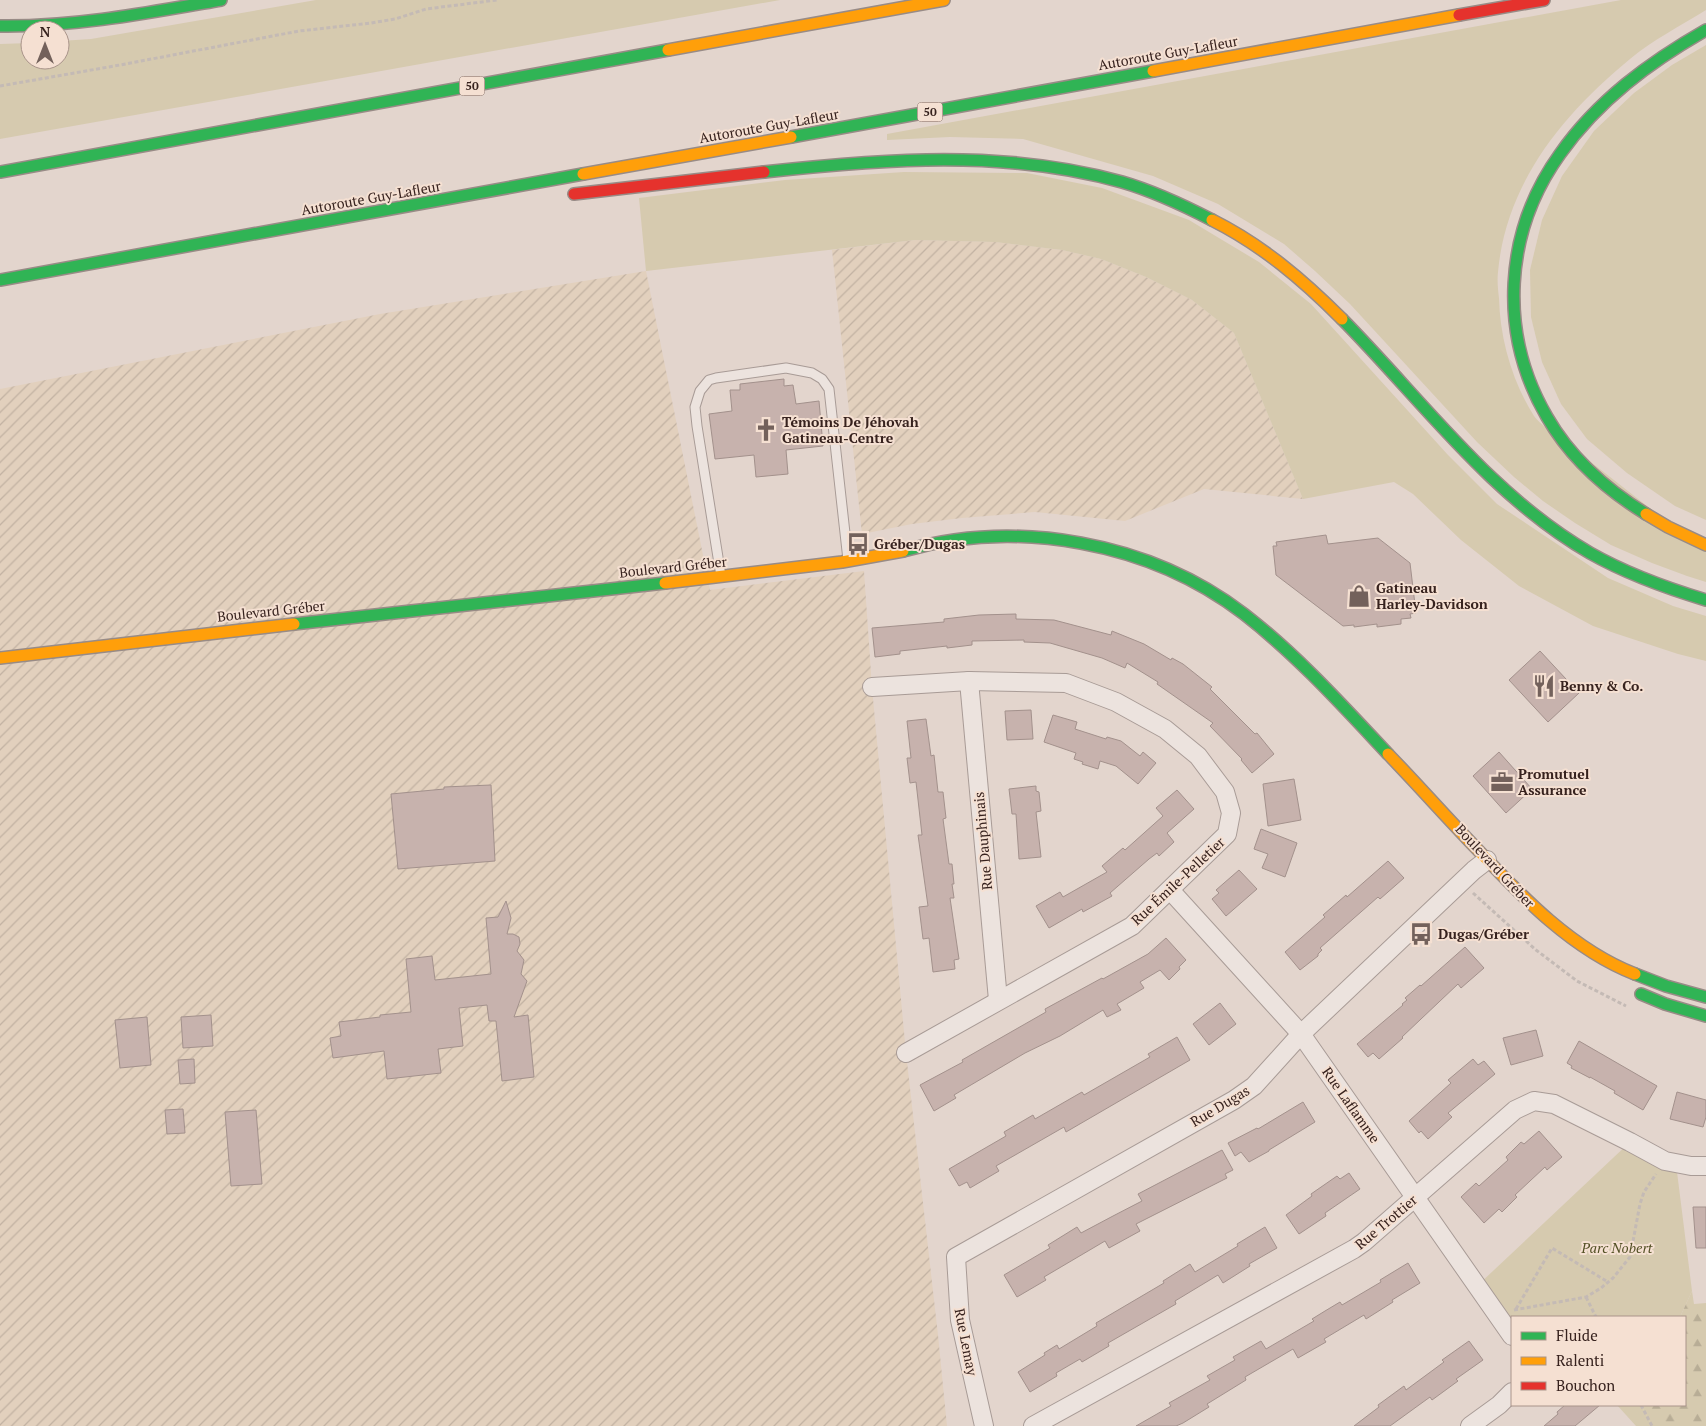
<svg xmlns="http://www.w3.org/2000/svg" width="1706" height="1426" font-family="'PT Serif',serif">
<defs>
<pattern id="farmland-furrows" width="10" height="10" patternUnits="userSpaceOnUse" patternTransform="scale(1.25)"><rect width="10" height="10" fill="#e2d0bd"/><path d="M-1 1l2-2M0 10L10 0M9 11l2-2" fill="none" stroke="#c2b2a2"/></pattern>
<pattern id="forest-firs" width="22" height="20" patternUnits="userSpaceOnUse" patternTransform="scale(1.25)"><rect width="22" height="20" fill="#d6caaf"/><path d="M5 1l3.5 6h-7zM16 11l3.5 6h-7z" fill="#b8ad96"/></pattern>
</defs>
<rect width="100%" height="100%" fill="#e3d5cd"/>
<g fill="url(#farmland-furrows)">
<polygon points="915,240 995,242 1062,250 1101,259 1146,277 1192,300 1234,333 1303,499 1204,489 1125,521 1035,512 962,518 912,524 862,534 832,250"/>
<polygon points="646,271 710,590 864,571 872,688 906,1053 938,1335 947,1426 0,1426 0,389 380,314"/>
</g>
<g fill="#d6caaf">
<polygon points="316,0 780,0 0,139 0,44 30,43 30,60 60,60 60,41 91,39"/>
<path d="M1621 0H1706V10C1680 26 1653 40 1630 59 1563 114 1506 183 1498 272 1497 280 1498 290 1499 298 1500 339 1512 381 1534 416 1540 425 1568 444 1578 452 1621 485 1663 519 1706 552V582L1687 576 1652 563 1611 545 1575 523 1543 501 1514 477 1477 442 1350 304 1315 271 1284 244 1218 204 1153 176 1023 139 950 137 887 140V134Z"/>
<polygon points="1706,45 1706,520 1675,506 1627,473 1587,439 1561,404 1542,362 1531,317 1530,270 1542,220 1562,176 1594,131 1634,93 1672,65"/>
<polygon points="904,172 1027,173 1102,188 1189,220 1259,262 1311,304 1448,455 1497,504 1608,578 1673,606 1706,616 1706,661 1678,654 1593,626 1519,586 1461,540 1413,494 1394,482 1303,499 1234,333 1192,300 1146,277 1101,259 1062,250 995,242 915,240 646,271 639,198 785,180"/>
<polygon points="1630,1142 1676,1164 1692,1291 1680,1317 1512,1317 1512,1336 1477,1286"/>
<polygon points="1617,1405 1641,1405 1652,1426 1636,1426"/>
</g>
<polygon fill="url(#forest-firs)" points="1692,1291 1694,1304 1706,1303 1706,1426 1652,1426 1641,1405 1685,1405 1685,1317 1680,1317"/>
<g fill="#c7b2ad" stroke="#a3918c">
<polygon points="784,379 784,386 793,385 796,404 819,401 823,446 786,450 788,474 756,477 754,455 715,459 709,414 732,411 730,390 740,390 740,384"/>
<polygon points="1326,535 1328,544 1378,538 1410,563 1416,613 1410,614 1411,618 1401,619 1401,624 1377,627 1377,624 1354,627 1354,625 1343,626 1276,575 1273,546 1277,546 1276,542"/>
<polygon points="1016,614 1016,619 1054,620 1111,635 1112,631 1144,644 1171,660 1172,658 1183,664 1212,687 1210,689 1255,734 1257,733 1274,754 1252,773 1241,760 1242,759 1210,726 1213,723 1157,684 1158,682 1127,663 1125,668 1102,658 1050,643 1024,642 1024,640 972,641 972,645 947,648 947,646 900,651 900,654 875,657 872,628 944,622 944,619 979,615"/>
<polygon points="1540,651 1579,693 1548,722 1509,680"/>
<polygon points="1031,710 1033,739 1007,740 1005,711"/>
<polygon points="1053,715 1077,722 1075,729 1106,739 1107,737 1121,741 1140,756 1143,752 1156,763 1138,784 1116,766 1100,761 1098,769 1082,764 1083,762 1074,759 1076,753 1044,742"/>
<polygon points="926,719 931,756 934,755 938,792 943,792 946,818 943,819 949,864 952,864 954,884 952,884 954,898 950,898 959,959 954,960 955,969 933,972 929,938 923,939 919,907 928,906 918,835 922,835 916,782 910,783 907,758 911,758 907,721"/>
<polygon points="1499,752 1532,789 1506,813 1473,776"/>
<polygon points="1294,779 1301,820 1268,826 1263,784"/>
<polygon points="491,785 495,861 398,869 391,794 444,789 444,787"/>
<polygon points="1036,786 1036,791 1039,792 1041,811 1036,812 1041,857 1019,859 1016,814 1012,814 1009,789"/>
<polygon points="1177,790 1194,809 1167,833 1174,842 1159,856 1157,853 1149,859 1110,893 1112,896 1083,912 1082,909 1049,928 1036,906 1060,892 1063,897 1107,872 1102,866 1123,848 1125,850 1163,816 1156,808"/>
<polygon points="1261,829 1297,843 1285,877 1262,868 1268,854 1254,849"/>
<polygon points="1388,861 1404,878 1380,899 1378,897 1320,948 1322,950 1318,954 1318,956 1300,970 1285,952 1325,917 1323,915 1346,895 1347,897"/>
<polygon points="1239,870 1257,889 1226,916 1212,899 1219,893 1216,890"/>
<polygon points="506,901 511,918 507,934 513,934 519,937 520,944 517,951 524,960 521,974 527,981 514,1017 528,1015 534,1077 502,1081 496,1021 489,1021 487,1005 459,1008 463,1046 438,1049 441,1073 387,1079 384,1051 333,1058 330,1038 341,1036 339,1022 380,1017 380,1015 411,1012 406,959 432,956 435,980 491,974 486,918 498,917"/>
<polygon points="1166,938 1186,960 1179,967 1180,969 1169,980 1160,970 1140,982 1144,988 1117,1004 1121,1010 1107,1017 1103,1010 1060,1036 1025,1053 954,1095 956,1098 934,1111 920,1085 963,1062 962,1060 1046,1012 1045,1009 1102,978 1103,979 1148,954"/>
<polygon points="1465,947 1484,968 1461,988 1458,984 1402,1037 1403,1038 1379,1059 1373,1053 1368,1057 1357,1044 1403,1005 1402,1004 1407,1000 1405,998 1420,985 1421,986"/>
<polygon points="1220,1003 1236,1024 1209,1045 1193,1024"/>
<polygon points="211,1015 213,1046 183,1048 181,1017"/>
<polygon points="147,1017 151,1065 120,1068 115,1020"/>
<polygon points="1536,1030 1543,1056 1511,1065 1503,1038"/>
<polygon points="1177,1037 1190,1060 1066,1132 1064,1127 996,1166 999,1171 970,1188 967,1182 959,1186 949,1169 1006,1136 1004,1132 1033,1115 1035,1119 1082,1092 1084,1095 1150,1057 1148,1054"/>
<polygon points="1579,1041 1657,1086 1643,1110 1614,1093 1615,1091 1590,1077 1590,1078 1571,1068 1572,1066 1567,1063"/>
<polygon points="194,1059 195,1083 180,1084 178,1060"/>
<polygon points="1473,1059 1478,1065 1484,1061 1495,1074 1448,1113 1452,1117 1428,1139 1421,1131 1419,1133 1409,1121 1451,1083 1448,1080"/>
<polygon points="1677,1092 1706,1100 1706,1117 1703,1127 1670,1119"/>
<polygon points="1303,1102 1315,1122 1269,1150 1269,1151 1249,1162 1241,1152 1235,1156 1228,1143 1257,1128 1258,1129"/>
<polygon points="183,1109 185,1133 167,1134 165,1110"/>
<polygon points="256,1110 262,1184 231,1186 225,1112"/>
<polygon points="1539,1131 1562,1157 1547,1170 1545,1167 1515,1195 1517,1197 1502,1212 1499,1209 1484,1223 1461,1197 1476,1183 1479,1186 1508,1160 1506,1157 1521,1142 1524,1144"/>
<polygon points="1222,1150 1233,1170 1225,1174 1227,1178 1136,1224 1140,1231 1109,1248 1105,1241 1044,1277 1046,1280 1017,1297 1004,1275 1050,1248 1048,1245 1077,1227 1081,1233 1113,1216 1142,1201 1138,1194"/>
<polygon points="1349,1173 1360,1189 1325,1213 1326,1216 1299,1234 1286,1215 1312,1196 1311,1194 1337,1176 1340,1179"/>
<polygon points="1693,1207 1706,1207 1706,1248 1696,1248"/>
<polygon points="1265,1227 1277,1248 1249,1264 1250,1266 1223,1283 1218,1275 1175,1301 1176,1304 1108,1343 1109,1346 1082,1362 1080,1359 1056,1373 1057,1376 1030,1392 1018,1372 1045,1355 1044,1353 1057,1345 1059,1349 1097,1326 1096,1323 1164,1283 1163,1281 1190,1264 1195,1272 1238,1246 1237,1244"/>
<polygon points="1408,1263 1420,1283 1392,1300 1393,1302 1366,1319 1364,1315 1324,1339 1326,1342 1298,1358 1293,1349 1245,1377 1246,1380 1207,1404 1209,1407 1183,1423 1176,1426 1136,1426 1171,1406 1169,1403 1210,1380 1207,1376 1235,1360 1233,1357 1261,1341 1266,1349 1314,1321 1312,1319 1325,1311 1340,1302 1342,1305 1381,1282 1380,1280"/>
<polygon points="1469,1341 1483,1360 1456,1379 1458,1381 1432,1400 1430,1397 1390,1426 1354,1426 1379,1407 1378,1405 1404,1386 1406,1390 1444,1362 1442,1360"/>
<polygon points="1565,1405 1600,1405 1575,1426 1544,1426 1558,1414 1557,1412"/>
</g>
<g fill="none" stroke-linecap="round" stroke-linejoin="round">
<defs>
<polyline id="lane" points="721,576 697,426 695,407 700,391 709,380 716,378 786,368 812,373 822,379 829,389 848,560"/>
<g id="street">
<polyline points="969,681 998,1000"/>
<polyline points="872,687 969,681 1066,683 1116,702 1165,729 1198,756 1225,792 1231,813 1227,834 1132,926 906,1053"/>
<polyline points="1170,890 1301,1034 1512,1336"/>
<polyline points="984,1426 960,1320 956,1257 1234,1100 1254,1086 1301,1034 1474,870 1487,860"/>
<polyline points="1033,1426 1354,1249 1364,1242 1515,1110 1534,1101 1554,1104 1630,1142 1665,1161 1691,1166 1706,1166"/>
<polyline points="1470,1426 1499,1405 1512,1392"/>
</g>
<g id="fast">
<path d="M0 26C75 27 147 13 221 0"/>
<polyline points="791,137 1153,71"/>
<polyline points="0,172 668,50"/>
<path d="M764 172C883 159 1005 149 1122 182 1153 191 1183 205 1212 220"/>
<polyline points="0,280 583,174"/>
<path d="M1342 319C1422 400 1490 495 1590 553 1627 574 1666 588 1706 600"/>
<path d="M1646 514C1607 490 1570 457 1547 417 1498 333 1504 232 1560 154 1598 100 1650 62 1706 30"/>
<path d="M903 551C1017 518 1150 542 1244 614 1297 655 1343 706 1388 754"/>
<polyline points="294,624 665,583"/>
<polyline points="1635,974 1666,986 1706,997"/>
<polyline points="1641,994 1665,1004 1706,1016"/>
</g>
<g id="slow">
<polyline points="668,50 944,0"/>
<polyline points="1153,71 1459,15"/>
<polyline points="583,174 791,137"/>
<path d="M1212 220C1262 245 1303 280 1342 319"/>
<polyline points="1646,514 1668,527 1706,545"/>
<polyline points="665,583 842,562 903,551"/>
<polyline points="0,658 294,624"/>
<path d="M1388 754C1418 785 1447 818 1477 849 1522 897 1573 950 1635 974"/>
</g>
<g id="jam">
<polyline points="1459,15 1544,0"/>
<polyline points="574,194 764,172"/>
</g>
</defs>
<use href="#lane" stroke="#a89b96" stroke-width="11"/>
<use href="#street" stroke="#a89b96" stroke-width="20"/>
<use href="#fast" stroke="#988b86" stroke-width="14"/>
<use href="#slow" stroke="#988b86" stroke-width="14"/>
<use href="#jam" stroke="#988b86" stroke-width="14"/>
<g stroke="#c4bab5" stroke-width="3" stroke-dasharray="4 2.5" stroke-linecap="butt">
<polyline points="0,86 120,65 299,31 371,23 395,19 426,9 497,0"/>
<polyline points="1473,893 1536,950 1577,981 1626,1006"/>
<polyline points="1586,1297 1596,1317"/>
<polyline points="1516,1309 1552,1248 1608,1282"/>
<polyline points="1514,1310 1586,1297 1601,1288 1613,1278 1630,1257 1640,1204 1644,1192 1656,1174"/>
<polyline points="1641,1405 1652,1426"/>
</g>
<use href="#lane" stroke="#ece3de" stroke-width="9"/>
<use href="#street" stroke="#ece3de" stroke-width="18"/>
<use href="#fast" stroke="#30b455" stroke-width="11"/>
<use href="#slow" stroke="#ff9f0a" stroke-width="11"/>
<use href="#jam" stroke="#e5322d" stroke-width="11"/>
</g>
<defs>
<symbol id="church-bare" viewBox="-9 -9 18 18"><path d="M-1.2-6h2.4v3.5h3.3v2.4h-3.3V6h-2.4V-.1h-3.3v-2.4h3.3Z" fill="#73615b" stroke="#f5e0d2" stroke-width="2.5" paint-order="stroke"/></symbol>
<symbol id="bus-bare" viewBox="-9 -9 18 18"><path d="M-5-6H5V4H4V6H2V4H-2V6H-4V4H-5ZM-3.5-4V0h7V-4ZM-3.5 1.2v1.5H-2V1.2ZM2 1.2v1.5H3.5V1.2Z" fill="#73615b" stroke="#f5e0d2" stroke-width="2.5" paint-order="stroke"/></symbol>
<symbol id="shop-bare" viewBox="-9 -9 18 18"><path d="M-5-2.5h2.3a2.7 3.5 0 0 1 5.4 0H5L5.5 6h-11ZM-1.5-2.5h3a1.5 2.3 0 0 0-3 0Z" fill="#73615b" stroke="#f5e0d2" stroke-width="2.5" paint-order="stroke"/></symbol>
<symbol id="restaurant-bare" viewBox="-9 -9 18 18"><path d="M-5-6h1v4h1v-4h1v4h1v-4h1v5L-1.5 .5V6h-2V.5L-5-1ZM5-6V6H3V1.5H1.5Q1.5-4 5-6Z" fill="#73615b" stroke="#f5e0d2" stroke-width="2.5" paint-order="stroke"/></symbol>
<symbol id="office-bare" viewBox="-9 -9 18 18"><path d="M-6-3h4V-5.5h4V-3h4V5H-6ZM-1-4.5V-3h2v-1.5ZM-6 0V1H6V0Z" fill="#73615b" stroke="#f5e0d2" stroke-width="2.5" paint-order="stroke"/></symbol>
</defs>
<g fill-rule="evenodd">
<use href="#church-bare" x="750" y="414" width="32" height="32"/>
<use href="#bus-bare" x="842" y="528" width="32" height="32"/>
<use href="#shop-bare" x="1343" y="580" width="32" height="32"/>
<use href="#restaurant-bare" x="1528" y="670" width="32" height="32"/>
<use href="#office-bare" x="1486" y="766" width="32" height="32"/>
<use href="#bus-bare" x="1405" y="918" width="32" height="32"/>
</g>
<g text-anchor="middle" stroke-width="4" stroke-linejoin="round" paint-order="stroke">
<g fill="#f5e0d2" stroke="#705b54" stroke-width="1">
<rect x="459.5" y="76.5" width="25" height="19" rx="4"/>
<rect x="917.5" y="102.5" width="25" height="19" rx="4"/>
</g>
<g font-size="12" font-weight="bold" fill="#37221e">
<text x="472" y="90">50</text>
<text x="930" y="116">50</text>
</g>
<g font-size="14" fill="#37221e" stroke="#f5e0d2">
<text transform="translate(1168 53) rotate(-10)" y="5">Autoroute Guy-Lafleur</text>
<text transform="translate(769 126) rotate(-10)" y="5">Autoroute Guy-Lafleur</text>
<text transform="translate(371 198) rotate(-10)" y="5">Autoroute Guy-Lafleur</text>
<text transform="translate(673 567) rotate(-6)" y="5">Boulevard Gréber</text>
<text transform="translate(271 611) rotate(-6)" y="5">Boulevard Gréber</text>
<text transform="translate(983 841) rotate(-95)" y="5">Rue Dauphinais</text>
<text transform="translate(1495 866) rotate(47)" y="5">Boulevard Gréber</text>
<text transform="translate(1178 881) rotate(-43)" y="5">Rue Émile-Pelletier</text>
<text transform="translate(1351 1105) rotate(55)" y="5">Rue Laflamme</text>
<text transform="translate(1220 1106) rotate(-31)" y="5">Rue Dugas</text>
<text transform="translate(1386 1222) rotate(-40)" y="5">Rue Trottier</text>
<text transform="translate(966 1342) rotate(79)" y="5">Rue Lemay</text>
</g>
<g font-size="14" font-weight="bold" fill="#37221e" stroke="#f5e0d2" text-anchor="start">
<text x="782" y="427">Témoins De Jéhovah<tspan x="782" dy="16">Gatineau-Centre</tspan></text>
<text x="874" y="549">Gréber/Dugas</text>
<text x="1376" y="593">Gatineau<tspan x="1376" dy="16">Harley-Davidson</tspan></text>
<text x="1560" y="691">Benny &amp; Co.</text>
<text x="1518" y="779">Promutuel<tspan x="1518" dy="16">Assurance</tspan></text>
<text x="1438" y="939">Dugas/Gréber</text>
</g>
<g font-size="14" font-style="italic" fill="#535025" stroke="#f5e0d2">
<text x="1617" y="1253">Parc Nobert</text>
</g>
</g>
<rect x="1511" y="1316" width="175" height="90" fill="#f5e0d2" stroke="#a9948a"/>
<rect x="1521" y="1332" width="25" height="8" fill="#30b455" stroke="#a9948a"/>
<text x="1556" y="1341" font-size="15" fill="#37221e">Fluide</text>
<rect x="1521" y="1357" width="25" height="8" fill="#ff9f0a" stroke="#a9948a"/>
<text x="1556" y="1366" font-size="15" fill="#37221e">Ralenti</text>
<rect x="1521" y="1382" width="25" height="8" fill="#e5322d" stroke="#a9948a"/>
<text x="1556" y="1391" font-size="15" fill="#37221e">Bouchon</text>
<g transform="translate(45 45)"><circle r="24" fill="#f5e0d2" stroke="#a9948a"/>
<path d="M0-4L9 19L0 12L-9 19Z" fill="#73615b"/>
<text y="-8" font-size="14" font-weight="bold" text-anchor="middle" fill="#37221e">N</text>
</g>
</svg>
